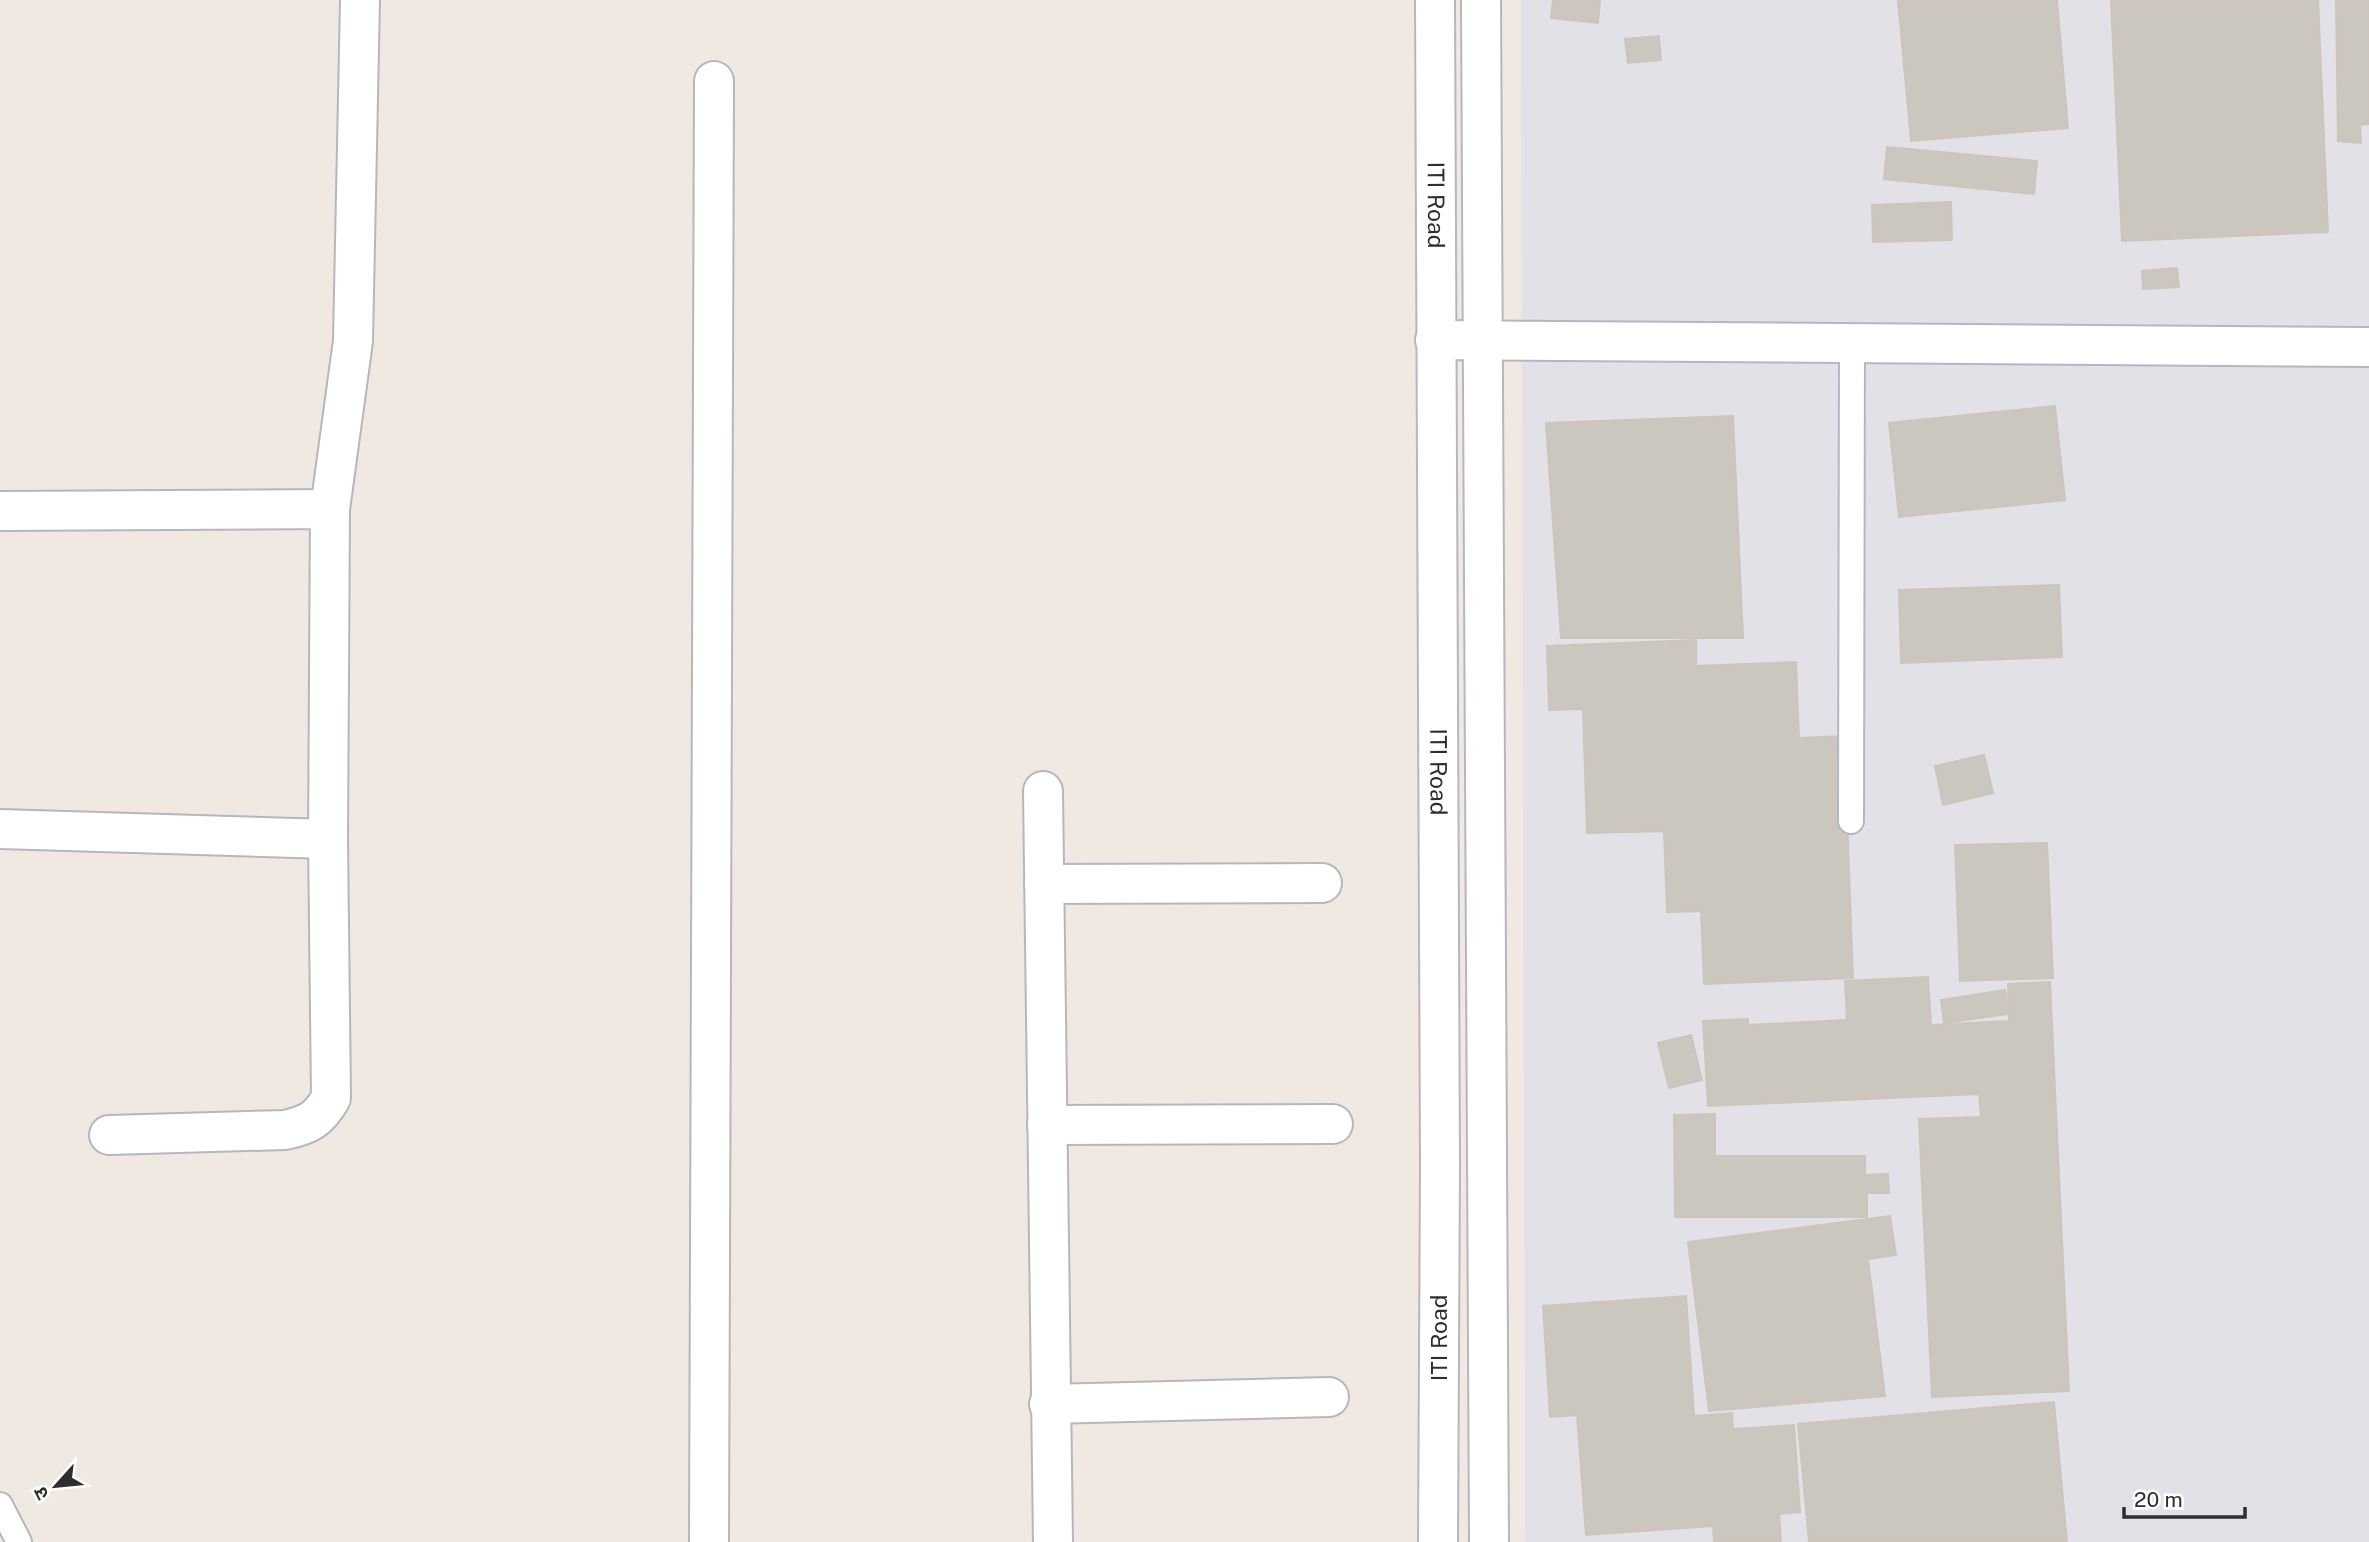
<svg xmlns="http://www.w3.org/2000/svg" width="2369" height="1542" font-family="'Public Sans','Noto Sans Devanagari',sans-serif">
<rect width="100%" height="100%" fill="#efe9e1"/>
<polygon fill="#e3e1e8" points="1521,0 2369,0 2369,1542 1525,1542"/>
<g fill="#cbc7bf" stroke="#cbc5ba" stroke-width="2">
<polygon points="1553,0 1600,0 1598,23 1551,18"/>
<polygon points="1898,0 2057,0 2068,128 1911,141"/>
<polygon points="2111,0 2318,0 2328,232 2122,241"/>
<polygon points="2336,0 2369,0 2369,124 2360,125 2361,143 2338,141"/>
<polygon points="1659,36 1661,60 1628,63 1625,39"/>
<polygon points="1887,147 2037,161 2034,194 1884,179"/>
<polygon points="1951,202 1952,240 1873,242 1872,205"/>
<polygon points="2177,268 2179,287 2143,289 2142,271"/>
<polygon points="2055,406 2065,500 1899,517 1889,423"/>
<polygon points="1733,416 1743,638 1561,638 1546,423"/>
<polygon points="2059,585 2062,657 1901,663 1899,590"/>
<polygon points="1696,640 1696,666 1796,662 1799,738 1844,736 1853,978 1704,984 1701,911 1667,912 1664,831 1587,833 1583,709 1549,710 1547,646"/>
<polygon points="1984,755 1993,793 1943,805 1935,766"/>
<polygon points="2047,843 2053,978 1960,981 1955,845"/>
<polygon points="1928,977 1931,1025 2009,1021 2008,984 2050,982 2069,1391 1932,1397 1919,1119 1981,1117 1979,1094 1708,1106 1703,1021 1748,1019 1748,1025 1847,1020 1845,981"/>
<polygon points="2005,990 2008,1014 1944,1023 1941,1000"/>
<polygon points="1691,1035 1702,1080 1669,1088 1658,1043"/>
<polygon points="1715,1114 1715,1156 1865,1156 1865,1175 1888,1174 1889,1193 1867,1193 1867,1217 1675,1217 1674,1115"/>
<polygon points="1890,1216 1896,1255 1868,1259 1885,1396 1709,1411 1688,1242"/>
<polygon points="1686,1296 1694,1416 1732,1413 1733,1429 1794,1425 1800,1512 1779,1514 1781,1542 1714,1542 1713,1526 1586,1535 1577,1415 1550,1417 1543,1306"/>
<polygon points="2054,1402 2067,1542 1809,1542 1798,1424"/>
</g>
<g fill="none" stroke-linecap="round" stroke-linejoin="round">
<defs>
<g id="lane">
<polyline points="1851,821 1852,343"/>
<polyline points="0,1505 19,1542"/>
</g>
<g id="street">
<polyline points="1435,340 2369,347"/>
<polyline points="330,509 353,341 360,0"/>
<polyline points="0,511 330,509 328,839 0,829"/>
<polyline points="1043,791 1053,1542"/>
<polyline points="1044,884 1322,883"/>
<polyline points="1047,1125 1333,1124"/>
<path d="M109 1135 285 1130C309 1125 319 1119 331 1098L328 839"/>
<polyline points="1049,1404 1329,1397"/>
<polyline points="709,1542 714,81"/>
</g>
<g id="secondary">
<path id="s1" d="M1435 0 1440 1166 1438 1542"/>
<polyline points="1481,0 1489,1542"/>
</g>
</defs>
<use href="#lane" stroke="#b4b7c1" stroke-width="28"/>
<use href="#street" stroke="#b4b7c1" stroke-width="42"/>
<use href="#secondary" stroke="#b4b7c1" stroke-width="42"/>
<use href="#lane" stroke="#fff" stroke-width="24"/>
<use href="#street" stroke="#fff" stroke-width="38"/>
<use href="#secondary" stroke="#fff" stroke-width="38"/>
</g>
<g text-anchor="middle" stroke-width="7" stroke-linejoin="round" paint-order="stroke">
<g font-size="23" fill="#2e2e2e" stroke="#fff">
<text dy="8" stroke="none"><textPath href="#s1" startOffset="205">ITI Road</textPath></text>
<text dy="8" stroke="none"><textPath href="#s1" startOffset="772">ITI Road</textPath></text>
<text transform="translate(1439 1338) rotate(-90)" y="8">ITI Road</text>
</g>
</g>
<g transform="translate(56 1486) rotate(243)" stroke="#ffffff" stroke-width="5" paint-order="stroke">
<path d="M0-5L12 26L0 18L-12 26Z" fill="#2e2e2e"/>
<text y="-10" font-size="19" font-weight="bold" text-anchor="middle" fill="#2e2e2e">उ</text>
</g>
<path d="M2124 1507v10h121v-10" fill="none" stroke="#2e2e2e" stroke-width="3.5"/>
<text x="2134" y="1507" font-size="21" fill="#2e2e2e" stroke="#ffffff" stroke-width="5" paint-order="stroke">20 m</text>
</svg>
